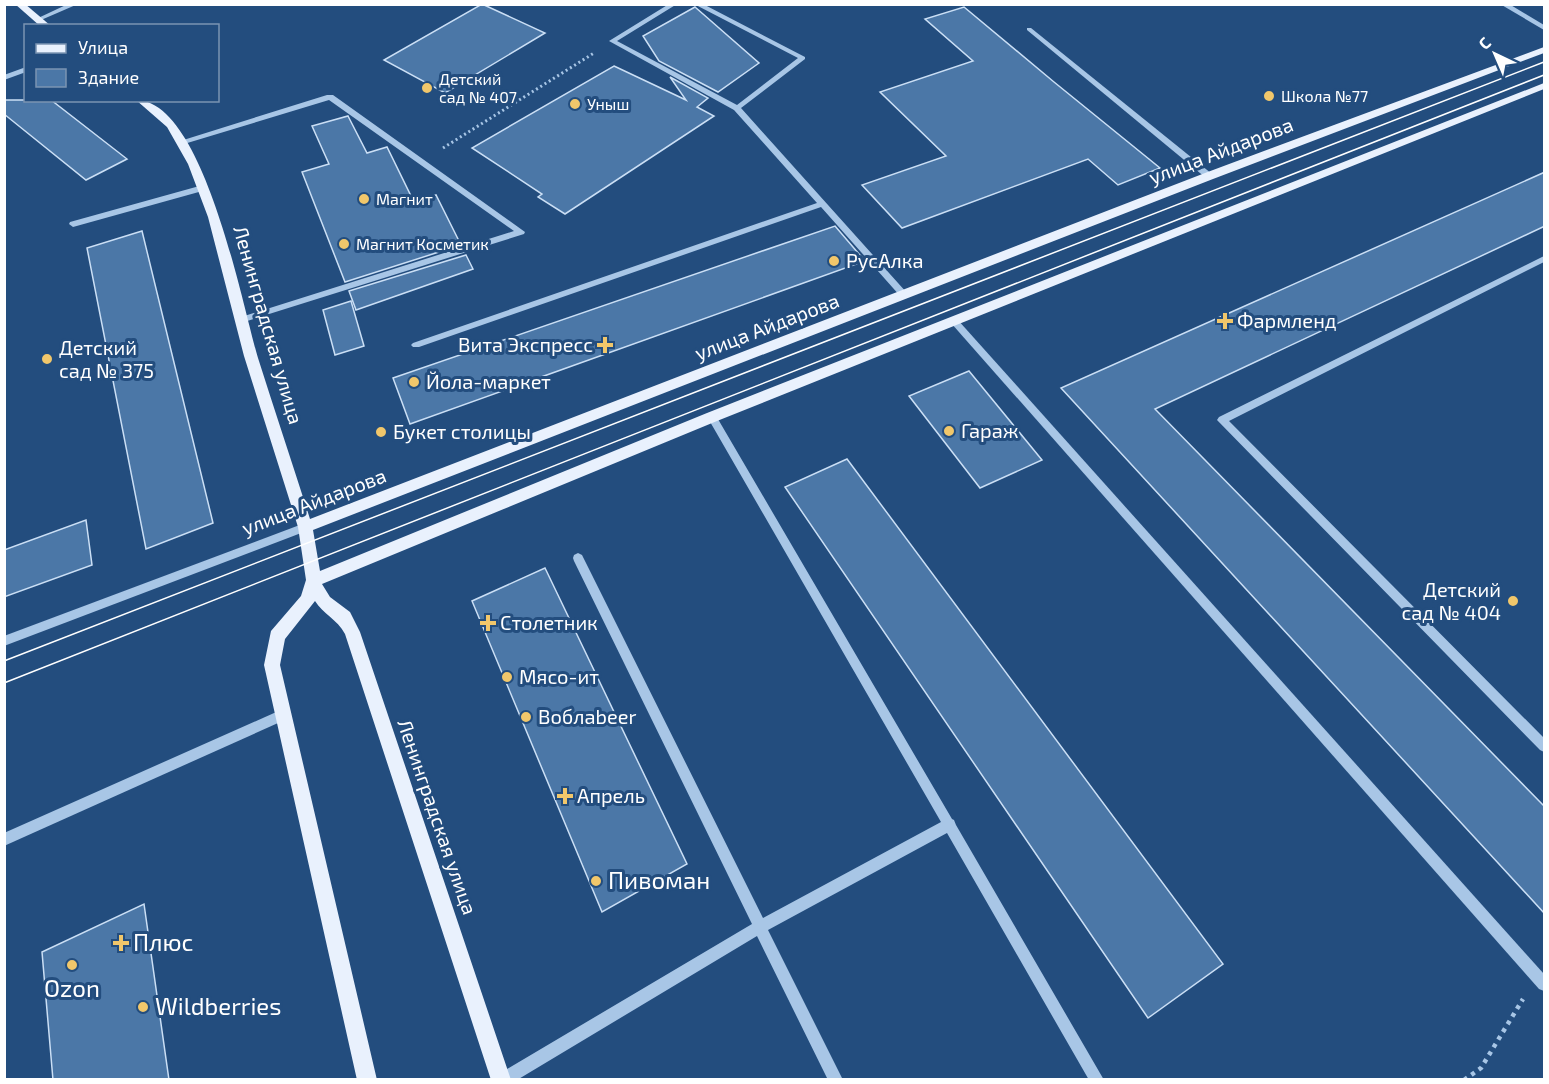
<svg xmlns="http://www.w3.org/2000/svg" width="1549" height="1084" font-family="'Exo 2',sans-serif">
<rect width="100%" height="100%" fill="#234d7e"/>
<g fill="#4b77a7" stroke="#cbdff5" stroke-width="1.5">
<polygon points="482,4 545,33 445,93 384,60"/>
<polygon points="695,7 759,63 718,92 659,61 643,36"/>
<polygon points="964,7 1054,82 1160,168 1118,185 1088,159 902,228 862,185 946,156 880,92 973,61 925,19"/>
<polygon points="614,66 686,100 670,77 708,98 697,107 714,116 565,214 538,197 542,194 472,148"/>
<polygon points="4,100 51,100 127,159 86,180 4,114"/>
<polygon points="348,116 367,153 387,147 414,202 436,195 461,245 345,282 302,172 329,164 312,126"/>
<polygon points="1545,172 1545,226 1155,409 1545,807 1545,914 1061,388"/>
<polygon points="835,226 865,261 410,424 393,378"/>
<polygon points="142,231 213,523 146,549 87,248"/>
<polygon points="466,255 473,269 356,310 349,291"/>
<polygon points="351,301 364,346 335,355 323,310"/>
<polygon points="969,371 1042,460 980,488 909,396"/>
<polygon points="847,459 1223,964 1148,1018 785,487"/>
<polygon points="86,520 92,565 4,597 4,550"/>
<polygon points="545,568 687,864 602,912 472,601"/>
<polygon points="144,904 169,1080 53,1080 42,952"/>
</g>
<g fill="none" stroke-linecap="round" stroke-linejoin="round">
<polyline stroke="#a8c6e6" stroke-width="3" stroke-dasharray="2 3" stroke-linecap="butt" points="443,148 594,53"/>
<polyline stroke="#a8c6e6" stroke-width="4.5" stroke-dasharray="4 5" stroke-linecap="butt" points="1464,1080 1481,1068 1523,999"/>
<g fill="#a8c6e6" fill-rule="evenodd">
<polygon points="68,4 78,4 41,20 36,19"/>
<polygon points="669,4 677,4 617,41 737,105 798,58 694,4 703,4 805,57 805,59 741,108 907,293 907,297 901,297 821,207 419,347 413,347 411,345 413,343 817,203 734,110 609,41"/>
<polygon points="1500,4 1509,4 1544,25 1544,30"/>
<polygon points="1027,28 1031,28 1212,174 1212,178 1206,178 1027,30"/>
<polygon points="26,67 26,72 4,80 4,75"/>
<polygon points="327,95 333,95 525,232 524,234 244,322 238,322 238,318 514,231 329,100 184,144 181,144 177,142"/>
<polygon points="203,185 207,188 206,190 73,227 69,224 70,222"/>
<polygon points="1544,256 1544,262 1229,421 1544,738 1544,752 1540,750 1217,420 1219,417"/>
<polygon points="954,318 957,319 1544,974 1544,991 1539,989 951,323 950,321"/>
<polygon points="712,413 715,414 952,819 954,820 956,825 1104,1080 1089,1080 947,833 768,930 843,1080 828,1080 757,936 517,1080 495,1080 497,1075 752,924 574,561 573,558 574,555 578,553 582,555 763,918 941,822 709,420 707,417 709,414"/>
<polygon points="305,523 309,524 310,527 309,530 4,646 4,636"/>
<polygon points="283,709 287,711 289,715 287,719 4,846 4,833"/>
</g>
<g fill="#e9f1fd" fill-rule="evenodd">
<polygon points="15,4 25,4 51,26 40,26"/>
<path d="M1544 47V53L1213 179 313 530 320 571 707 413 1544 83V89L717 421 322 584 330 597 350 612 360 632 511 1080H491L345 634C337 619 323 614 315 601L285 639 280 665 377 1080H357L264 665 271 631 301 596 306 580 298 527 244 356 208 217 188 164 167 127 136 100C204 100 242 305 258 358 275 412 293 465 310 519L1205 173Z"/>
</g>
<g stroke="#fff" stroke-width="1.5">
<polyline points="4,661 1544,62"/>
<polyline points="4,683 1544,75"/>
</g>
</g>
<g fill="#f1c76b" stroke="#234d7e" stroke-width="2">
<circle cx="427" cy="88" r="6"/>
<circle cx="1269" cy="96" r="6"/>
<circle cx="575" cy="104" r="6"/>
<circle cx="364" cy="199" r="6"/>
<circle cx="344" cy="244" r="6"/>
<circle cx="834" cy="261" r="6"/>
<path d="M1222 312h6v6h6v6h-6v6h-6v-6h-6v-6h6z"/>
<path d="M602 336h6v6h6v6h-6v6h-6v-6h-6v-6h6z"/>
<circle cx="47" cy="359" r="6"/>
<circle cx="414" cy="382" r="6"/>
<circle cx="949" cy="431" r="6"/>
<circle cx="381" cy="432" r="6"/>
<circle cx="1513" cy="601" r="6"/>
<path d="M485 614h6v6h6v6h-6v6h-6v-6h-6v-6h6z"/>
<circle cx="507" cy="677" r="6"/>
<circle cx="526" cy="717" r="6"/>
<path d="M562 787h6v6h6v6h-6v6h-6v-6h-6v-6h6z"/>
<circle cx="596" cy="881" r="6"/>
<path d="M118 934h6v6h6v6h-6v6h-6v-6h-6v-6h6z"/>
<circle cx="72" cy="965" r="6"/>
<circle cx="143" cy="1007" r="6"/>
</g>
<g text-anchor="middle" stroke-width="6" stroke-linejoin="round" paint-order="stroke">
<g font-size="16" fill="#fff" stroke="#234d7e" text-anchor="start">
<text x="439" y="85">Детский<tspan x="439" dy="18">сад № 407</tspan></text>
<text x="1281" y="102">Школа №77</text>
<text x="587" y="110">Уныш</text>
<text x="376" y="205">Магнит</text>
<text x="356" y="250">Магнит Косметик</text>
</g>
<g font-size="20" fill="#fff" stroke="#234d7e">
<text transform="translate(1221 151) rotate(-21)" y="7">улица Айдарова</text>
<text transform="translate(268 325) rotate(74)" y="7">Ленинградская улица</text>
<text transform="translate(767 327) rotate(-21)" y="7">улица Айдарова</text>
<text transform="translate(314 502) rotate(-21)" y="7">улица Айдарова</text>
<text transform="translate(437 817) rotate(71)" y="7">Ленинградская улица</text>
</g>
<g font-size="20" fill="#fff" stroke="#234d7e" text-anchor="start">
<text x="846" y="268">РусАлка</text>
<text x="1237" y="328">Фармленд</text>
<text x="593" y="352" text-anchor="end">Вита Экспресс</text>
<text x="59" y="355">Детский<tspan x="59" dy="23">сад № 375</tspan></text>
<text x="426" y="389">Йола-маркет</text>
<text x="961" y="438">Гараж</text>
<text x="393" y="439">Букет столицы</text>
<text x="1501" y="597" text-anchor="end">Детский<tspan x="1501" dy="23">сад № 404</tspan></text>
<text x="500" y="630">Столетник</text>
<text x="519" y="684">Мясо-ит</text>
<text x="538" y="724">Воблаbeer</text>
<text x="577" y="803">Апрель</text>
</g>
<g font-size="24" fill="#fff" stroke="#234d7e" text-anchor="start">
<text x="608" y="889">Пивоман</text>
<text x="133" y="951">Плюс</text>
<text x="72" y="997" text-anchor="middle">Ozon</text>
<text x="155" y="1015">Wildberries</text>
</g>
</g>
<rect width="1549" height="1084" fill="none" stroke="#ffffff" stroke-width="12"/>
<rect x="24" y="24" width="195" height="78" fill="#234d7e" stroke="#7b94b2" stroke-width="1.5"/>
<rect x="36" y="44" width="30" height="9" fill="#e9f1fd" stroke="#7b94b2" stroke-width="1.5"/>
<text x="78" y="54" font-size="18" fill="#ffffff">Улица</text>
<rect x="36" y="69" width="30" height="18" fill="#4b77a7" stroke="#7b94b2" stroke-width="1.5"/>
<text x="78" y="84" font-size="18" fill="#ffffff">Здание</text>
<g transform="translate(1495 54) rotate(316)" stroke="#234d7e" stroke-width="4.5" paint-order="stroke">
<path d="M0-4.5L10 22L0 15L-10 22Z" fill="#ffffff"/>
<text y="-9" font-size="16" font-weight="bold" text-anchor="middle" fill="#ffffff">С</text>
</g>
</svg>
